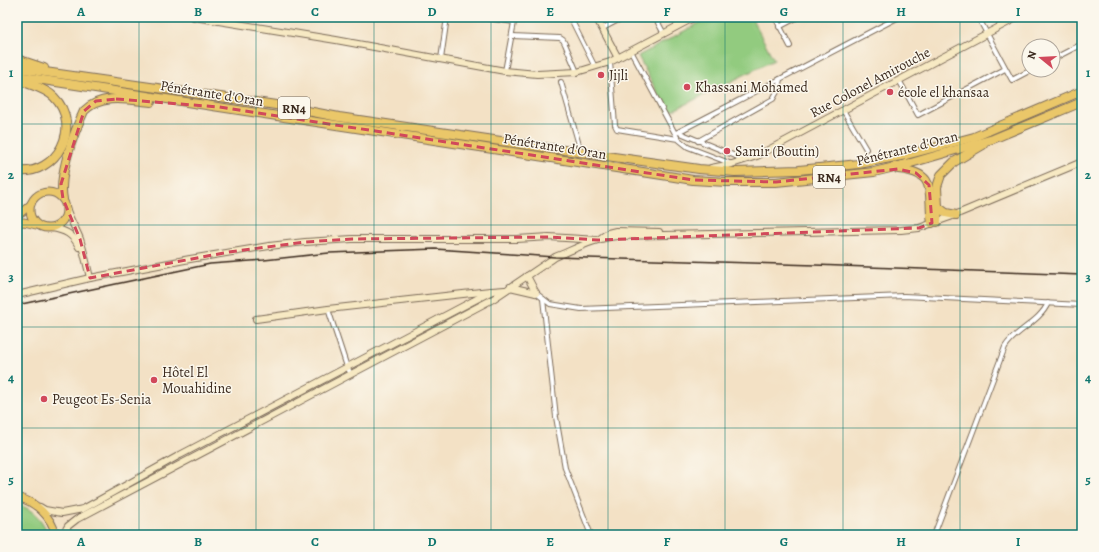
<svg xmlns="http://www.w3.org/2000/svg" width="1099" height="552" font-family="Alegreya,serif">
<rect width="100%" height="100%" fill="#fbf7ec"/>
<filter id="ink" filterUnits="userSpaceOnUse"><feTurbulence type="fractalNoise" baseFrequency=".025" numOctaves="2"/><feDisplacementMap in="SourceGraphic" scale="8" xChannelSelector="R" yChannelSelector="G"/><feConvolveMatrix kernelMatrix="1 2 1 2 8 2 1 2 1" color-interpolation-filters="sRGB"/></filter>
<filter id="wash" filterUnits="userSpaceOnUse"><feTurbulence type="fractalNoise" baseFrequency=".012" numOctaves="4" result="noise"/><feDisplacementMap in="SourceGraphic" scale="16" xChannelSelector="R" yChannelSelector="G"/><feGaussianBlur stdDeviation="0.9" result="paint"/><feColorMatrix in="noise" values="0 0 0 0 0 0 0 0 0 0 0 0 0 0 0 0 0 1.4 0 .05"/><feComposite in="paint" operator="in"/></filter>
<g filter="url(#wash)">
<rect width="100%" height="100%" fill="#f3e1c5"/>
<g fill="#92cb7f" stroke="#667a4e">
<polygon points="710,17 751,17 774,60 668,113 638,56"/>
<path d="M17 504C31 508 44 520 48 535H17Z"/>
</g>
</g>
<g filter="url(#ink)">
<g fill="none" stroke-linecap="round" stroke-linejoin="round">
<defs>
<g id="street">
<polyline points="480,17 514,22"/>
<polyline points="570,17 595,67"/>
<polyline points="655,17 664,34"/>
<polyline points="775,17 790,46"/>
<polyline points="978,17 1012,80 1031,70"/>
<polyline points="779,27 798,17"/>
<polyline points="603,28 624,17"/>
<polyline points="512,36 560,38 563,40 565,44 577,72"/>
<polyline points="631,51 678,139 688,147 732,164"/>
<polyline points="441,59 447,17"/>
<polyline points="1053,59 1082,44"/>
<polyline points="610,62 615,125 617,129 678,139"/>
<polyline points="505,71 515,17"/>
<polyline points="899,80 918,115 1005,69"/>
<polyline points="561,82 581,152"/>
<polyline points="843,110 866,149"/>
<polyline points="678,132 899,17"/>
<polyline points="678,132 745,160"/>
<polyline points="698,141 773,99 778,90 780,79"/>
<polyline points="536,293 550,304 581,309 904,296 1082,305"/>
<polyline points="543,299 556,417 565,468 591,535"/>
<polyline points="328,309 347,367 351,374"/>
<path d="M934 535 1005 347C1014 331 1040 322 1048 303"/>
</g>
<g id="secondary">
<polyline points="194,17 336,40 505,71 537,74 577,72 610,62 695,17"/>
<polyline points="596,17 618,58"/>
<polyline points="711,168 732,164 757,156 1018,17"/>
<path d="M66 207C69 219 76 228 80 239 84 252 87 265 90 278"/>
<path d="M51 228C65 230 73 234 79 247"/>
<polyline points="527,276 536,293"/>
<polyline points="510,287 536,293"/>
<polyline points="17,295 90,278 190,259 269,246 305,242 352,239 517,239 549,237 598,240 608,233 616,231 659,232"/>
<polyline points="256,319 328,309 490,291"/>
<polyline points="40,507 45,510 62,513 83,509 180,455 492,291 505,290"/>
<path d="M63 535 68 526 77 519 493 299 551 260 555 257C575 249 595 238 617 236L901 230 919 228 950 217 1082 162"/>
</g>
<g id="primary">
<circle cx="48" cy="210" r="18"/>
<polyline points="17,214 22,212 31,204"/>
<polyline points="17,223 24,222 36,225"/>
<path d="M17 497C36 502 51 516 56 535"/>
</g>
<g id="highway">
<polyline points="17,59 44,68"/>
<polyline points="17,68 276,105 339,117 514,143 699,169 735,172 799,170 859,164 906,155 974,137 1082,91"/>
<polyline points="17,76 662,175 693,180 726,182 776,182 874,172 911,163 993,139 1082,102"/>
<path d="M898 169C940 173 927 194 932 223"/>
<path d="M17 171C57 176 83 126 54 97 45 88 30 85 18 80"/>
<path d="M63 199C58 176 74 132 84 111 102 93 129 100 151 102"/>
<polyline points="938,207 946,213 956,215"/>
<polyline points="937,222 938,207 937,187 941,175 954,162 983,145"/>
</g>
</defs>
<use href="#street" stroke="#7b6a58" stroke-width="6"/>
<use href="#secondary" stroke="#7b6a58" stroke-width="8"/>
<use href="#primary" stroke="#7b6a58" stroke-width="9"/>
<use href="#highway" stroke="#7b6a58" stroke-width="10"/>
<use href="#street" stroke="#fff" stroke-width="4"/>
<use href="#secondary" stroke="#f7e9c3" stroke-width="6"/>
<use href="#primary" stroke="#eac769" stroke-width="7"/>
<use href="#highway" stroke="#eac769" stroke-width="8"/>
<polyline stroke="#3b2a1e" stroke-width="1.5" points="17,305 210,264 264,260 329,253 435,249 555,257 815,265 1082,275"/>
</g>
</g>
<path fill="none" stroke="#d1495b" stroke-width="3" stroke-dasharray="8 5" stroke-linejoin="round" d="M116 99 219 107 693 180 776 182 898 169 916 173 929 185 932 223 919 228 598 240 549 237 352 239 305 242 229 252 90 278 80 239 63 199 61 184 84 111 96 101Z"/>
<path fill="none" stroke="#0f766e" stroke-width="1" stroke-opacity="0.55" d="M139 17V535M256 17V535M374 17V535M491 17V535M608 17V535M725 17V535M843 17V535M960 17V535M17 124H1082M17 225H1082M17 327H1082M17 428H1082"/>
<g fill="#d1495b" stroke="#fbf7ec" stroke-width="1.5">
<circle cx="601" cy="75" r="4"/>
<circle cx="687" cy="87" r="4"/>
<circle cx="890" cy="92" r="4"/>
<circle cx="727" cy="151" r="4"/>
<circle cx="154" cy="380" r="4"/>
<circle cx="44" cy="399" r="4"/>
</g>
<g text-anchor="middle" stroke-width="3" stroke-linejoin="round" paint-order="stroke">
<g fill="#fbf7ec" stroke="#75685c" stroke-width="1">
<rect x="278" y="97" width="32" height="22" rx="3"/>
<rect x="813" y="166" width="32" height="22" rx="3"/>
</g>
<g font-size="13" font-weight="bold" fill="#3b2a1e">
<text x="294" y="113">RN4</text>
<text x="829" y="182">RN4</text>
</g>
<g font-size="14" fill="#3b2a1e" stroke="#fbf7ec" text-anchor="start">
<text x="609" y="80">Jijli</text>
<text x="695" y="92">Khassani Mohamed</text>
<text x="898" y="97">école el khansaa</text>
<text x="735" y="156">Samir (Boutin)</text>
<text x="162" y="377">Hôtel El<tspan x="162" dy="16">Mouahidine</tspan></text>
<text x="52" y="404">Peugeot Es-Senia</text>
</g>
<g font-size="14" fill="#3b2a1e" stroke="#fbf7ec">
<text transform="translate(870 82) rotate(-28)" y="5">Rue Colonel Amirouche</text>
<text transform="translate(212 93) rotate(9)" y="5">Pénétrante d'Oran</text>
<text transform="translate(555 146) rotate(9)" y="5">Pénétrante d'Oran</text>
<text transform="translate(907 148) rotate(-14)" y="5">Pénétrante d'Oran</text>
</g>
</g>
<rect width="1099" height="552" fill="none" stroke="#fbf7ec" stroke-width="44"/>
<g transform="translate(1041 58) rotate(288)"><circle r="19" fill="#fbf7ec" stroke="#aea59a"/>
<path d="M0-3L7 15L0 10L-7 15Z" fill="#d1495b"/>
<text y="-6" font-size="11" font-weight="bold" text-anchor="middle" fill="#3b2a1e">N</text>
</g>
<rect x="22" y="22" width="1055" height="508" fill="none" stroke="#0f766e" stroke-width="1.5"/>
<g font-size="13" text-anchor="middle" font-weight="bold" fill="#0f766e">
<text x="81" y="16">A</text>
<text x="198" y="16">B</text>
<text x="315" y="16">C</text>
<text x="432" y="16">D</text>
<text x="550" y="16">E</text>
<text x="667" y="16">F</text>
<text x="784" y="16">G</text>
<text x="901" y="16">H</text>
<text x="1018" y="16">I</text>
<text x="11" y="77">1</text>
<text x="1088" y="77">1</text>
<text x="11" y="179">2</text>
<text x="1088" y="179">2</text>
<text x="11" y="281">3</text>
<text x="1088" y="281">3</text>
<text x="11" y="382">4</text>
<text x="1088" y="382">4</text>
<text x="11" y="484">5</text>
<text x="1088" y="484">5</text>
<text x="81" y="546">A</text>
<text x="198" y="546">B</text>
<text x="315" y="546">C</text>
<text x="432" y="546">D</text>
<text x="550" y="546">E</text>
<text x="667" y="546">F</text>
<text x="784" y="546">G</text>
<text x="901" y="546">H</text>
<text x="1018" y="546">I</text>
</g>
</svg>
